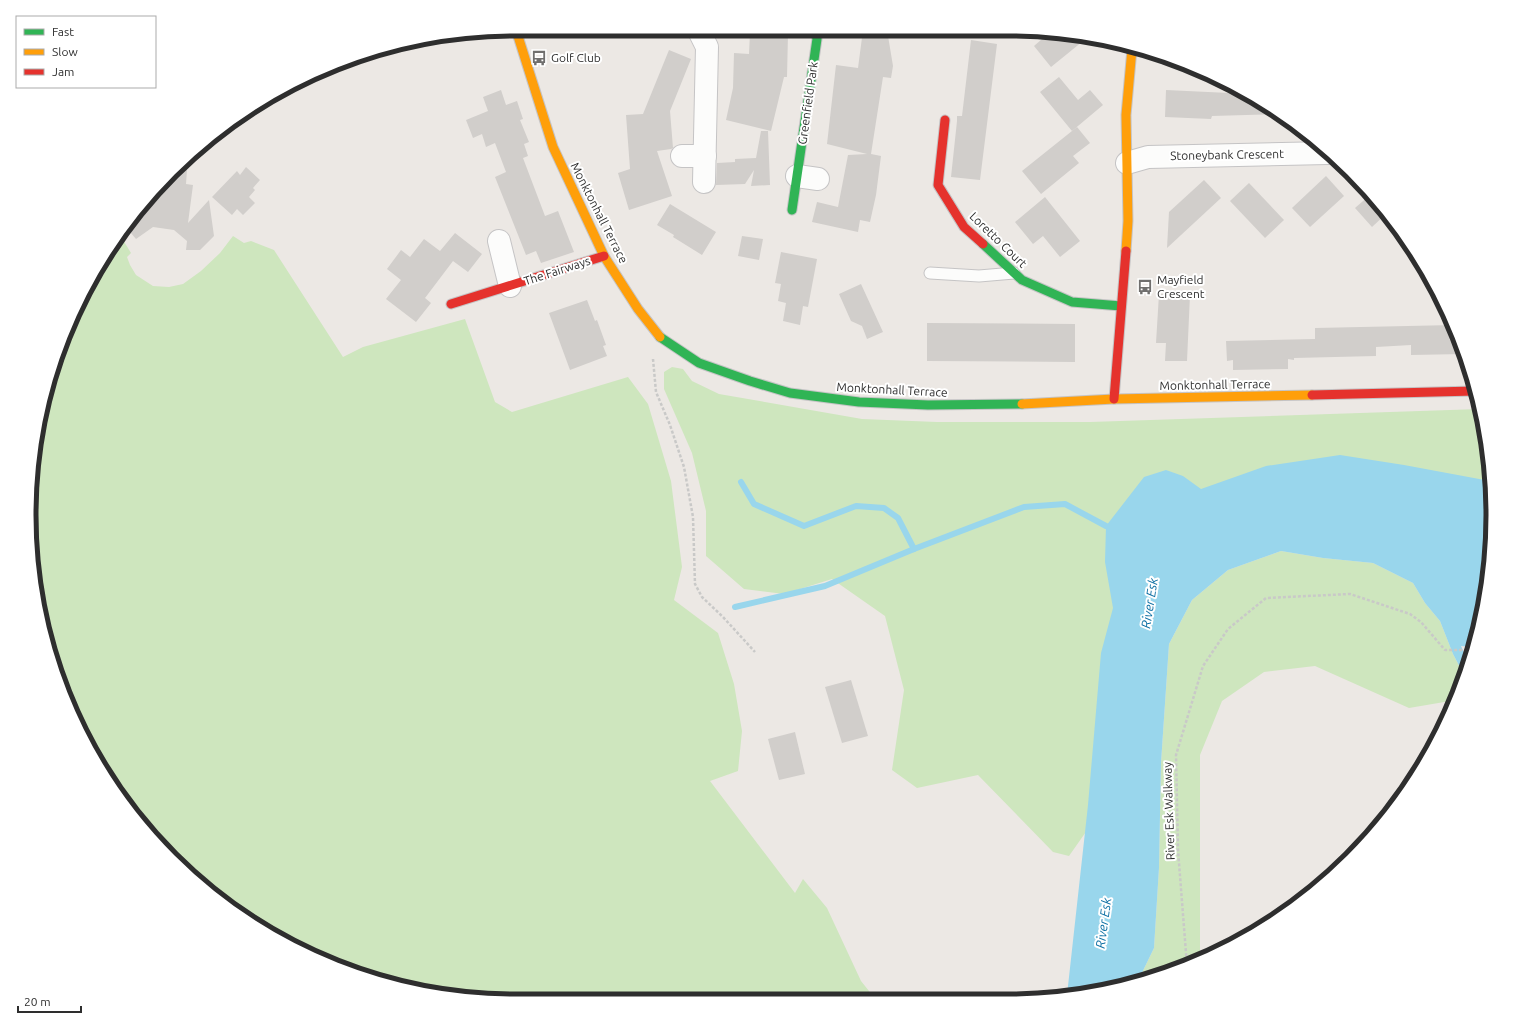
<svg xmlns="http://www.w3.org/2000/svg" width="1522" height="1030" font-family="Ubuntu,sans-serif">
<rect width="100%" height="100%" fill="#ece8e4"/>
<g fill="#cee6be">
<polygon points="120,235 131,253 127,257 130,265 136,275 153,286 169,287 183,284 201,271 220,253 233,236 244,243 251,241 274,250 343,357 363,347 465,319 495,402 512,412 628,377 648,404 671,481 682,567 674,600 718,633 734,684 742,731 738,771 710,781 795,893 803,879 827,908 861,981 877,1001 515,1001 420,992 300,951 219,901 172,859 94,758 55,671 38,610 30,483 38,420 66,329"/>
<polygon points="672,367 683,369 692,381 719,394 862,419 937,422 1090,422 1480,409 1484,420 1490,481 1476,479 1210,504 1102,809 1069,856 1053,852 978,775 917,788 892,770 904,690 885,616 832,579 784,594 744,589 706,556 706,511 692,453 664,389 664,372"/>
<polygon points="1281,551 1323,558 1373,563 1413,583 1425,603 1440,621 1453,654 1464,675 1456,700 1409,708 1315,666 1264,672 1222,701 1200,755 1200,960 1193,964 1138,981 1154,948 1159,868 1161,763 1169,644 1192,600 1228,570"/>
</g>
<polygon fill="#99d6ec" points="1340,455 1404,465 1490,481 1493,515 1484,610 1473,645 1470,647 1461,646 1468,661 1464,675 1453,654 1440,621 1425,603 1413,583 1373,563 1323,558 1281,551 1228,570 1192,600 1169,644 1161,763 1159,868 1154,948 1138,981 1102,992 1067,995 1088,805 1101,653 1113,608 1105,562 1106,526 1144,477 1166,470 1183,476 1201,489 1266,466"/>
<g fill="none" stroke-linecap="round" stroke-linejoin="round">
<g stroke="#99d6ec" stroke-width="6">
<polyline points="741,482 754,504 804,526 856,506 884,508 898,518 914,549"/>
<polyline points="735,607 825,586 914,549 1024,507 1065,504 1106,526"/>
</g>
</g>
<g fill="#d1cecb">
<polygon points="863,30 887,30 893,66 891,78 883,77 871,154 881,156 876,195 870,222 860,220 858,232 812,222 817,202 838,207 848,155 867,154 827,144 836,65 858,68"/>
<polygon points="750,33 788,34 787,77 784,77 771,131 726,120 733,88 734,53 749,54"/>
<polygon points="1049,33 1088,37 1051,67 1034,46"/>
<polygon points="971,40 997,44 980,180 951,177 957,121 957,116 962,116"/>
<polygon points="669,50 691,59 670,111 673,148 671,149 657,151 672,196 629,210 618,173 630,169 626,115 643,114"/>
<polygon points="1059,77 1078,100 1090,90 1103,105 1072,131 1040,92"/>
<polygon points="501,90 506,105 517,101 523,119 520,120 529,142 524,144 528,156 523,158 545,216 558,211 574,252 541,263 536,251 526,255 495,177 506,172 495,143 486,147 482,134 473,138 466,120 488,111 483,97"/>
<polygon points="1166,90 1229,93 1229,90 1241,90 1281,114 1212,116 1211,119 1165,117"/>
<polygon points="1077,127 1090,143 1073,156 1079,163 1041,194 1022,171"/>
<polygon points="761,131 768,131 770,185 751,186 754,170 745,184 716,185 717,163 735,162 735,159 756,158"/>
<polygon points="188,156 186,184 193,185 188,223 209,200 214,236 200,250 186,250 187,241 174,230 153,227 136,239 125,226 130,219 141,212 141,207"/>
<polygon points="246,167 260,180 253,188 255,190 249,197 255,203 243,215 237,209 232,215 212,197 237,171 240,175"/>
<polygon points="1326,176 1344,196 1310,227 1292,208"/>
<polygon points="1204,180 1221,198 1167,248 1169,212"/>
<polygon points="1249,183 1284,220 1265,238 1230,201"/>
<polygon points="1370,195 1386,214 1372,227 1355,208"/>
<polygon points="1045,197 1080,241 1060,257 1043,236 1033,244 1015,222"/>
<polygon points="670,204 716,232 702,255 673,237 674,235 657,225"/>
<polygon points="455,233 482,254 468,272 453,261 425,298 431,303 416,322 386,299 401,280 387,269 401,250 410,257 424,239 440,251"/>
<polygon points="742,236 763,239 759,260 738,256"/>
<polygon points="781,252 817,259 808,307 803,306 800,325 783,321 786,303 778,301 781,284 775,283"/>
<polygon points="861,284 883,332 867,339 862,326 851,321 839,294"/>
<polygon points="1159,294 1190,295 1187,361 1165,361 1166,343 1156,343"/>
<polygon points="587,300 595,321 597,320 606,345 603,346 607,356 570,370 549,313"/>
<polygon points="927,323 1075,324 1075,362 927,361"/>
<polygon points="1454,325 1463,354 1411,355 1411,345 1376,347 1376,356 1294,358 1294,360 1288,359 1288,369 1233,370 1233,360 1227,361 1226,341 1315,339 1315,328"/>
<polygon points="851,680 868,736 842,743 825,687"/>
<polygon points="795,732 805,774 779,780 768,739"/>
</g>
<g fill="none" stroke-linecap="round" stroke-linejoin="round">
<defs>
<polyline id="lane" points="930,273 979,276 1014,273"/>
<g id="street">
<polyline points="699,31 707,47 704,182"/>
<polyline points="682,156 705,156"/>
<polyline points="1127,163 1148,157 1328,153"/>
<polyline points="797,176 818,179"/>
<polyline points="499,241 510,286"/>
</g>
<g id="fast">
<polyline points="792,210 817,39 815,30"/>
<polyline points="983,244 1022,280 1072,302 1121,306"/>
<polyline points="660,337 699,363 750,381 790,393 859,402 928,405 1022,404"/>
</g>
<g id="slow">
<polyline points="517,33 553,147 604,256 638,309 660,337"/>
<polyline points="1126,251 1128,221 1126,115 1132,49"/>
<polyline points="1022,404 1114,399 1312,395"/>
</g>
<g id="jam">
<polyline points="945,120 938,185 964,227 983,244"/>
<polyline points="451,304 604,256"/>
<polyline points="1312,395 1475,391"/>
<polyline points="1114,399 1126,251"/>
</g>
</defs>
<use href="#lane" stroke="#c5c4c5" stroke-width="13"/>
<use href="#street" stroke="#c5c4c5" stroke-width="24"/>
<use href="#fast" stroke="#c5c4c5" stroke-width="11"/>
<use href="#slow" stroke="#c5c4c5" stroke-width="11"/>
<use href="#jam" stroke="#c5c4c5" stroke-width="11"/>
<g stroke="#c9c9c8" stroke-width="2.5" stroke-dasharray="3 2" stroke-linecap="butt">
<polyline points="653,359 656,392 670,425 684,467 693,517 695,584 702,597 723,617 755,652"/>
<polyline points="1470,650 1470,655"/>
<polyline points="1187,966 1178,850 1176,755 1203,666 1228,629 1266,598 1350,594 1410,614 1421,622 1445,650 1471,650"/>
</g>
<use href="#lane" stroke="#fcfcfb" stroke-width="11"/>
<use href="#street" stroke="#fcfcfb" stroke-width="22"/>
<use href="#fast" stroke="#30b455" stroke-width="9"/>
<use href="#slow" stroke="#ff9f0a" stroke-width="9"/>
<use href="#jam" stroke="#e5322d" stroke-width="9"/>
</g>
<defs>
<symbol id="bus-bare" viewBox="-9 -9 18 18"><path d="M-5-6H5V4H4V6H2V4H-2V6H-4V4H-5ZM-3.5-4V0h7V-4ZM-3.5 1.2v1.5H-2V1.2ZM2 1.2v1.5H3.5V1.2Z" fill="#706f6e" stroke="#fff" stroke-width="2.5" paint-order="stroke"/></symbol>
</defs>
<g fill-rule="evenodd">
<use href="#bus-bare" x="528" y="47" width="22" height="22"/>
<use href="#bus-bare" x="1134" y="276" width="22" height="22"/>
</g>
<g text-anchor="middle" stroke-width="4" stroke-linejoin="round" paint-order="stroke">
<g font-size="12" fill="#2e2e2e" stroke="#fff" text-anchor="start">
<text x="551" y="62">Golf Club</text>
<text x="1157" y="284">Mayfield<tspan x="1157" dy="14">Crescent</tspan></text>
</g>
<g font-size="12" fill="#2e2e2e" stroke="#fff">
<text transform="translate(808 103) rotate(-82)" y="4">Greenfield Park</text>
<text transform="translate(1227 155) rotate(-1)" y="4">Stoneybank Crescent</text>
<text transform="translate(599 213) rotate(63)" y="4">Monktonhall Terrace</text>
<text transform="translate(998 240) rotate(44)" y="4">Loretto Court</text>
<text transform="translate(557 271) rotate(-18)" y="4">The Fairways</text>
<text transform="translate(1215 385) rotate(-1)" y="4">Monktonhall Terrace</text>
<text transform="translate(892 390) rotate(3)" y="4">Monktonhall Terrace</text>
<text transform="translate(1169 811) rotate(-92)" y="4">River Esk Walkway</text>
</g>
<g font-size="13" font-style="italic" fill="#0d6fa3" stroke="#fff">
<text transform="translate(1149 603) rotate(-81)" y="5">River Esk</text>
<text transform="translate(1103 923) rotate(-82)" y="5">River Esk</text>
</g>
</g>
<path d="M0 0H1522V1030H0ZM515 36H1007A479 479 0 0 1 1486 515V515A479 479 0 0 1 1007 994H515A479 479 0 0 1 36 515V515A479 479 0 0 1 515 36Z" fill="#fff" fill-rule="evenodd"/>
<path fill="none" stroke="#2e2e2e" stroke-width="5" d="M515 36H1007A479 479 0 0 1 1486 515V515A479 479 0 0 1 1007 994H515A479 479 0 0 1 36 515V515A479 479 0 0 1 515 36Z"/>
<rect x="16" y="16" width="140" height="72" fill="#ffffff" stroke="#ababab"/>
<rect x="24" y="29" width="20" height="6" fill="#30b455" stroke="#ababab"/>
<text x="52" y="36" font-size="12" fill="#2e2e2e">Fast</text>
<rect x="24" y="49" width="20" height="6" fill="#ff9f0a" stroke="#ababab"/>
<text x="52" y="56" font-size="12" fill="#2e2e2e">Slow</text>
<rect x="24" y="69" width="20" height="6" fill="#e5322d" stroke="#ababab"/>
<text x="52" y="76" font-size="12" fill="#2e2e2e">Jam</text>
<path d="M18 1006v6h63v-6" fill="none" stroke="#2e2e2e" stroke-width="2"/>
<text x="24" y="1006" font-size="12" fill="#2e2e2e" stroke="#ffffff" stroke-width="3" paint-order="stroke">20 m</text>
</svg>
